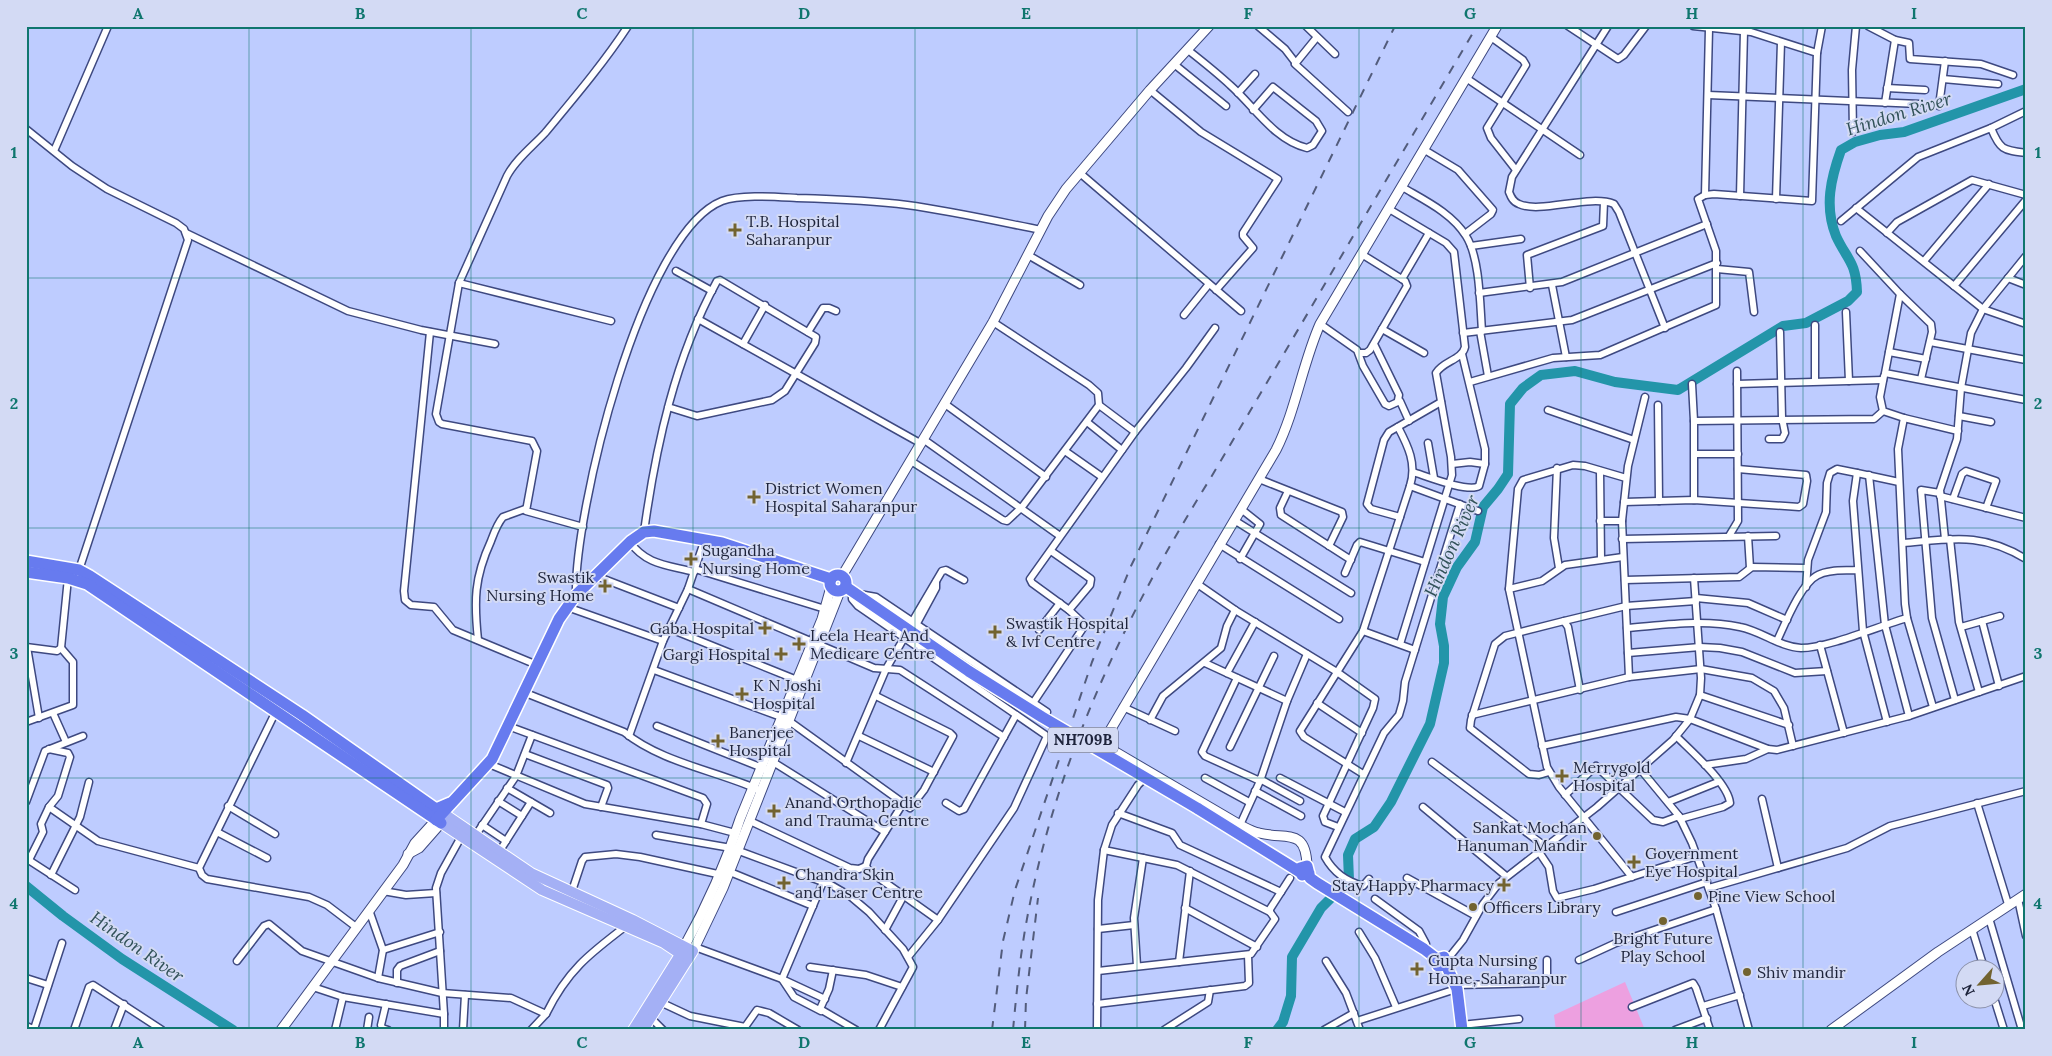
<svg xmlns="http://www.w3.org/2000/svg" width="2052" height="1056" font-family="Lora,serif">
<rect width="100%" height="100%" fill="#beccff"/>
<polygon fill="#eda0e0" points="1625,982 1645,1030 1556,1030 1554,1015"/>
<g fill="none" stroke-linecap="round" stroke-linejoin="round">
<g stroke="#2395a9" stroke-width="10">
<polyline points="26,886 63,916 122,959 233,1030"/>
<path d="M1277 1030 1283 1022 1291 996 1292 957 1321 908 1349 880 1348 855 1355 839 1374 827 1391 802 1430 724 1444 663V646L1440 624 1443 597 1457 567 1475 542 1483 507 1498 489 1508 474 1510 404 1523 388 1541 375 1575 371 1615 382 1678 390 1783 326 1806 323 1848 301 1857 292C1856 261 1847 260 1836 236 1824 206 1831 178 1841 150L1855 142 1880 135 1904 132 2026 89"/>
</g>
<defs>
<g id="street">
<polyline points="1258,26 1285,49 1295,62"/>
<polyline points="1306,26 1335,54"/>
<polyline points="1568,26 1618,59 1624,55 1646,26"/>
<path d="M1608 26 1512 177 1509 192C1511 197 1513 202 1519 204 1540 214 1590 194 1614 204L1619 212 1665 328"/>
<polyline points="1693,26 1751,32 1817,53"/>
<polyline points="1868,26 1895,40 1909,43 1910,59 1981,64 2013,75"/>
<polyline points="1317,37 1295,64 1348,112"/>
<polyline points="1491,37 1523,60 1526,65 1487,128 1491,138 1516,170"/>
<path d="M1188 50C1202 61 1216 72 1230 85 1254 106 1274 140 1307 148L1313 145 1322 131 1316 121 1273 87 1253 110"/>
<polyline points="1174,64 1226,106"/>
<polyline points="1466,78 1580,155"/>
<polyline points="1943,79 1998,84"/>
<polyline points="1887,88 1925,90"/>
<polyline points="1150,90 1201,132 1278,179 1243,233 1243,236 1253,248 1216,290"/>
<polyline points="1238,93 1255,74"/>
<polyline points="1708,95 1920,104"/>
<polyline points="1885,103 1895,40"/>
<polyline points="1939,106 1945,61"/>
<polyline points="1991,128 2026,111"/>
<polyline points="26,129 72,166 107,189 176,223 184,229 188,240 79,570"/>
<polyline points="1853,132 1852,70 1856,26"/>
<polyline points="1423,149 1458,170 1493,210 1491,214 1465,234"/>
<polyline points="54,151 108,26"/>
<polyline points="1081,174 1241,311"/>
<path d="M1402 187C1424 200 1452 213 1466 236 1480 258 1480 304 1482 331"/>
<polyline points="1705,195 1709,29"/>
<polyline points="1740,196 1744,31"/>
<polyline points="1776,199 1781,42"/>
<polyline points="1856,208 1983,309 2026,324"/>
<path d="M1389 209 1446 243 1454 252 1465 347C1462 360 1443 361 1436 373L1451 457 1452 475 1400 644"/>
<path d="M1841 221 1918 157 1991 128C2000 150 2003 150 2026 153"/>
<polyline points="186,233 348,311 421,330 495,344"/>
<polyline points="1887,233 1897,222 1972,180 2026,195"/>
<polyline points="1471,246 1521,239"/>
<polyline points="1860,251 1900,294 1885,373 2026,400"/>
<polyline points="1028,255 1080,285"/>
<polyline points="1924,261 1989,184"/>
<polyline points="1717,269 1749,272 1754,312"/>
<polyline points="676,271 712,291"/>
<polyline points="2008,278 2026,285"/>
<polyline points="1402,279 1429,233"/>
<polyline points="459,283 611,321"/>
<polyline points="1552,285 1566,357"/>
<polyline points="1954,286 2026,200"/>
<polyline points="1530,288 1527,255 1603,226 1604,202"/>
<polyline points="1479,293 1562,282 1707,224"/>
<polyline points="1900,294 1931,324 1932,332 1921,379"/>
<polyline points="1846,312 1849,381"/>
<polyline points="1184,315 1209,284"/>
<polyline points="698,319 920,443"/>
<polyline points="1320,324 1357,350 1363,366 1385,404 1389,406 1400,401 1409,421"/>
<polyline points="1815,325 1815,381"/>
<polyline points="1382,329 1424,353"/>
<polyline points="1480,331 1488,376"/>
<polyline points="430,332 404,591 405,600 411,605 434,607 453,630 537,665"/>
<polyline points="808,332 823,308 829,308 836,311"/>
<polyline points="1463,333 1572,320 1717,263"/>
<polyline points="1930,342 2026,360"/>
<polyline points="743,344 765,305"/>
<polyline points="1374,344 1399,395 1398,400"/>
<polyline points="1889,352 1926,359"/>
<polyline points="1359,353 1366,353 1370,350 1407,286 1405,281 1363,255"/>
<polyline points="1884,376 1880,397 1883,411 1904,418"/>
<polyline points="1470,382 1553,358 1600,355 1716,305 1716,251 1698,199 1705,195 1714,194 1812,201 1817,53 1822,26"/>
<polyline points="1692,384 1694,421"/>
<polyline points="1737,384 1883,380"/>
<polyline points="945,404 1046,477"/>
<polyline points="1099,405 1135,432"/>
<polyline points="1658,405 1659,501"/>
<polyline points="1548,410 1634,440"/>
<polyline points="1959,416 1991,422"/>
<polyline points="1087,422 1122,450"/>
<polyline points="923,439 1060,536"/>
<polyline points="1769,439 1782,439 1785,433 1782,418 1780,332"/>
<polyline points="1428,443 1434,478"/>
<polyline points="1065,451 1102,477"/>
<polyline points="1695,454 1738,454"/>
<polyline points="911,461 1003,520 1007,521 1022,507 1099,405 1098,393 1089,385 993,322"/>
<polyline points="1452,464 1470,462 1485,464"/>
<polyline points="1557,468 1554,538 1559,568"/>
<polyline points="1600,471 1601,559"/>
<path d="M1413 472C1426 476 1468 493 1479 486L1485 464V449L1462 354"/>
<polyline points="1857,473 1899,482"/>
<polyline points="1869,475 1885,625 1909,716"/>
<polyline points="1626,478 1585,466 1573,465 1523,480 1518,489 1509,589 1547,767 1559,787 1632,877"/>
<polyline points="1259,479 1342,512 1343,517 1329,546"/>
<polyline points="1410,486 1478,511"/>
<polyline points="1288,491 1280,508 1281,515 1351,560"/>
<polyline points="1940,493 1921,490 1932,618 1955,700"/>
<polyline points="1940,496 2026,518"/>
<polyline points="1953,499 1962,474 1966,471 1996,481 1986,508"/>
<polyline points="1694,500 1694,421 1874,419 1883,411"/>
<polyline points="1624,502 1694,500 1799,507 1803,504 1807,481 1806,475 1738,469"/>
<polyline points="1400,517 1371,509 1367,504 1384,440 1389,432 1441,402"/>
<polyline points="1234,520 1351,593"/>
<polyline points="1600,521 1622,521"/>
<path d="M583 527 526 511 537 451 532 441 442 424 439 422 436 414 459 283 507 176C516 159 532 147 545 133 574 98 603 64 628 26"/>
<path d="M644 532C656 445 675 358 717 281L720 280 816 337 815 343 785 391 772 400 697 416 668 407"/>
<polyline points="1729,536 1738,521 1737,371"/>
<polyline points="1748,536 1750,568"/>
<polyline points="1622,539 1776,536"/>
<polyline points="1945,539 1940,490 1957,439 1961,388 1971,333 1983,309 2026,256"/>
<polyline points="1950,539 1959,622 1979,692"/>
<path d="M630 542C646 565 668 565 694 572"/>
<path d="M1903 543C1952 539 1982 532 2026 559"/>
<polyline points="1219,544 1339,619"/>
<polyline points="1051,551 1091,579 1090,585 1069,610"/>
<polyline points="1240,559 1260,524 1241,509"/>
<polyline points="695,569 825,609"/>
<polyline points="1345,573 1357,545 1360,542 1425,562"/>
<polyline points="596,576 679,608"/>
<polyline points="1625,580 1739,577 1752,567 1806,568"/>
<polyline points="1196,583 1235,610 1337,672 1375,699 1373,708 1323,816 1325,822 1338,827"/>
<polyline points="1806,587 1808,560 1826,512 1827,483 1830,473 1837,469 1857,473 1853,501 1863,631 1887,722"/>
<polyline points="688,589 874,668 900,670 1004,737"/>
<polyline points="1509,589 1542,581 1565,565 1623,557"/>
<polyline points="852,591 852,599 858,606 1047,736 1014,808 938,920 908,957"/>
<polyline points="859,594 876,597 1047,712"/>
<path d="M576 595C574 513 641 233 722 201 741 194 777 197 797 198 834 199 870 200 907 205 951 211 996 221 1041 230"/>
<polyline points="1696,598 1748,603 1787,620"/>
<polyline points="567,607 663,641"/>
<polyline points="1564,621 1626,606 1696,601"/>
<polyline points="1982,621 1999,686"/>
<polyline points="912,622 942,571 946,570 964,580"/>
<polyline points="916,625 936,588 936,582"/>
<polyline points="1961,627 2000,616"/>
<polyline points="668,628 797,680"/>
<path d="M1627 628C1665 625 1703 619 1740 627 1761 631 1780 647 1801 648 1828 648 1879 626 1907 618"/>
<polyline points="1039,630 1060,603"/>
<polyline points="1363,631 1415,650"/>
<path d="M478 640C474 601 474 578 491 541 494 533 497 524 503 517L525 509"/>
<path d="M1777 641C1785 624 1801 583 1818 575 1829 569 1845 571 1857 570"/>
<polyline points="1820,645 1844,733"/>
<polyline points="26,647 57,651 61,648 68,578"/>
<polyline points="27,647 39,718"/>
<polyline points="1628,653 1700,647 1720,648 1742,652 1795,673 1827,671"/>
<polyline points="1205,663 1287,701"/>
<polyline points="654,670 781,717"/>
<polyline points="1227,673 1255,622"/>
<polyline points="1629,677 1622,521 1628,466 1645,397"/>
<polyline points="1237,678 1202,752 1205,756 1260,781"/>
<path d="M523 692 624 732C661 762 713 770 757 789"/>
<polyline points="1700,695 1789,725"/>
<polyline points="1033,703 1085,625 1069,610 1032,583 1030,579 1135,432 1186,368 1215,328"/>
<polyline points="1317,703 1362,733"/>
<polyline points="1123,707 1175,731"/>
<polyline points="1933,707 1907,618 1905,604 1898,449 1904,418 1958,431"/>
<polyline points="277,709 199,868 202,875 207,879 309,897 327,905 356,927"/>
<polyline points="53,713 66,742"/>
<polyline points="1472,715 1629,677 1701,669 1752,678 1774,691 1784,708 1793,746"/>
<polyline points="1150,720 1163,696 1221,648 1227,626 1235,610"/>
<polyline points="789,721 910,808 924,790 953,736 950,733 876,696"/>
<polyline points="26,722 73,705 73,662 61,648"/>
<polyline points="657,726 765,769"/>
<polyline points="629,736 663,641 688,589 705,539"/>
<polyline points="859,736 934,772"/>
<path d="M1676 736C1691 751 1728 783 1730 803L1723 807 1680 819"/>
<polyline points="1542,746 1676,717 1690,719 1768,749 1777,750 1909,716 2026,676"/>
<polyline points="1230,747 1274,656"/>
<polyline points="525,754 607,785 608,788 601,807"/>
<polyline points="773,762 885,832"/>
<polyline points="1432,762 1546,847"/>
<polyline points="846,763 886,669 904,638"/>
<polyline points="489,764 585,804 701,824 707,804 703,798 508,726"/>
<polyline points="1705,765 1746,759 1768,749"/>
<polyline points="1641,770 1679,816 1692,843 1716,909 1749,1030"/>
<polyline points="1549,772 1539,775 1529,774 1470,728 1471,720 1495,644 1505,636 1564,621 1568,627 1580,690"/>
<path d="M1363 774 1304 737 1300 731 1363 631 1410 486C1417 464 1408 446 1398 427"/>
<polyline points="1205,778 1249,802"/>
<polyline points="1280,778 1345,812"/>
<polyline points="1260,779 1300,801"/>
<polyline points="507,788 550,813"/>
<polyline points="1255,791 1301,816"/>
<polyline points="1565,795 1596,766 1653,820 1663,822 1679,816"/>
<polyline points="1762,799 1778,868"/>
<polyline points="498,801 522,816"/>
<polyline points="26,802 45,751 83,736"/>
<polyline points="1668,802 1718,782"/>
<polyline points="946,803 959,811 964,809 1016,715"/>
<polyline points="1977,803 2008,904"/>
<polyline points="902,805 868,859 866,866 869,871 938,920"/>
<polyline points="228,806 275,834"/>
<polyline points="49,807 98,841 199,868"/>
<polyline points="1423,807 1506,876"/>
<polyline points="1118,813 1172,833 1180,845 1281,892"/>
<polyline points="750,821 850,868 859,869 866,866"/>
<polyline points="701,824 735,833"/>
<polyline points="482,825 506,841"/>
<polyline points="1240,825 1260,781 1287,701 1307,654"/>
<polyline points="217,832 267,858"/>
<polyline points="656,835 731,848 831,885 850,896 869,912 903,949 913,967 879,1030"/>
<polyline points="475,836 516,776 532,735"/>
<polyline points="1104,850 1177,865 1270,912"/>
<polyline points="499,852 531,802"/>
<polyline points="1539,852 1549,867 1553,891 1557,898 1594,889 1697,856"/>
<polyline points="27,859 75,890"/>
<polyline points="29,860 43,832 41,824 49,807 58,796 70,757 68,753 49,749"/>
<polyline points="730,872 813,906"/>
<polyline points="51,875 80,817 89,782"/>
<polyline points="1407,878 1476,916"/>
<path d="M1369 879 1363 886C1346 881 1334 873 1325 857L1384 733 1399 715 1403 701 1405 682 1460 504"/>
<polyline points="1709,888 1847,848 1890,826 2026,791"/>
<polyline points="383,891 406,895 436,893"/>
<polyline points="572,891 582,861 585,857 616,854 640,857 722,875"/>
<polyline points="1375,899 1419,931 1426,944"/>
<polyline points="2018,899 2026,936"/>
<polyline points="1185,908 1257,947"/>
<polyline points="369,910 383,950 378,978"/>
<polyline points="1616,912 1707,882"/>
<polyline points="1989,918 2022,1030"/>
<polyline points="1098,929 1134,925"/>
<polyline points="1972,929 1984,968"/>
<polyline points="885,930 904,895"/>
<polyline points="1359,932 1375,958 1396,1007"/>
<polyline points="695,947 782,979 825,999"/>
<polyline points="383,950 440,932"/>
<polyline points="1447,960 1463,940 1483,904 1499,883 1597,807 1673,740 1690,719 1700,695 1701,678 1694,578"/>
<polyline points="1579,960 1616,943 1716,909"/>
<path d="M237 961 264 926 269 924 302 951 378 978 442 993 511 998 546 1014C567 971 589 954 626 926"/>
<polyline points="1326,961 1346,993 1360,1030"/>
<polyline points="1179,962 1190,871"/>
<polyline points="1137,966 1134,918 1143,858"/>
<polyline points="810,967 866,975 902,987"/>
<polyline points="833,970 829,989 820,1009 856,1030"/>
<polyline points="1098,971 1251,954 1275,919 1270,912 1270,909 1290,878"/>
<polyline points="26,978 48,985"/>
<polyline points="397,983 397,970 400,966 440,951"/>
<polyline points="1456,985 1543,983 1547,978 1547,960"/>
<polyline points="313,987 343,997 444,1014 436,888 441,873 461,837"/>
<polyline points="1994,998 2004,1030"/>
<polyline points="660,1002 690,1016 745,1027 743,1030"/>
<polyline points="386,1004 381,1025 382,1028 388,1030"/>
<polyline points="1097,1004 1245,986 1249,983 1248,955"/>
<polyline points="1703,1006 1740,995"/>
<polyline points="1632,1007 1693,983 1696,988 1710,1030"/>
<polyline points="821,1011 794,997 782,979 823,882"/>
<polyline points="651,1018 663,1030"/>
<polyline points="1357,1021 1453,990"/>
<polyline points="1461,1025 1519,1019"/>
<polyline points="26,1026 36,1030"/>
<polyline points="745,1027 757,1010 769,1013 798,1030"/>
<polyline points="34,1029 62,943"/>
<polyline points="74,1030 89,987 93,985 162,1030"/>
<polyline points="114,1030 124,1004"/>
<polyline points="335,1030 343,997"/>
<polyline points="367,1030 369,1017"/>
<polyline points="444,1030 444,1014"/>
<polyline points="463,1030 465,995"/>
<polyline points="531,1030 546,1014"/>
<polyline points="1097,1030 1098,900 1104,850 1112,825 1138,785 1146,777"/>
<polyline points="1164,1030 1208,1002 1210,990"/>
<polyline points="1324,1030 1354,1013"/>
<polyline points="1675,1030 1707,1018"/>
</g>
<g id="secondary">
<polyline points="842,576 993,322 1048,216 1066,189 1150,90 1209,26"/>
<polyline points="408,854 419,848 441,823"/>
<path d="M1307 866C1306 827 1286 840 1259 833 1253 832 1246 828 1240 825L1112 750 1108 746V734L1276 450C1296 410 1302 365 1320 324L1497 26"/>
<path d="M684 947C707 906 726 863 740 819L822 619 831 587"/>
<polyline points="693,951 723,888 840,591"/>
<polyline points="281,1030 403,865 415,843 436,820"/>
<polyline points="1831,1030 1938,952 2026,894"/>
</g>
<g id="primary">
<polyline points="437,809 531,873 633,920 693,951 643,1030"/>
<polyline points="441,823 542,890 664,943 688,959"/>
<polyline points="633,1030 683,950"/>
</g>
<g id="highway">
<polyline points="26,561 79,570 90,576 302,715 436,809 450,803"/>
<polyline points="26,572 68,578 87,584 441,823"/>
<circle cx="838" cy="583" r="8"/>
<polyline points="846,587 970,672"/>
<polyline points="1197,808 1300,872"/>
<polyline points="436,820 492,759 559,619 576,595 631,541 644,532 654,531 722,543 831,579"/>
<polyline points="1309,873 1302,875 1300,868 1307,866 1310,878 1317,883 1424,949 1437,959 1438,966 1446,965 1444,957 1437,959"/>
<polyline points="1446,965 1457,989 1462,1030"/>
</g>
</defs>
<use href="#street" stroke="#3e4980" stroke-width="9"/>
<use href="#secondary" stroke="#3e4980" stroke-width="11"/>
<use href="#primary" stroke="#fff" stroke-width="12"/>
<use href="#highway" stroke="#fff" stroke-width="14"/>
<use href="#street" stroke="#fff" stroke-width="6"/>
<use href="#secondary" stroke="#fff" stroke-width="9"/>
<use href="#primary" stroke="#a4b0f5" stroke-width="10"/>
<use href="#highway" stroke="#677bef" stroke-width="11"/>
<g stroke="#535c7c" stroke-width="2" stroke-dasharray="9 9" stroke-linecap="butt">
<polyline points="992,1030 1003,941 1015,890 1092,662 1131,566 1395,26"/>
<path d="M1013 1030C1016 998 1019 967 1024 936 1051 771 1122 620 1210 479L1477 26"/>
<polyline points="1025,1030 1026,999 1038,898"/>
</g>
<defs>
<polyline id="highway-bridge" points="970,672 1042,717 1197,808"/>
</defs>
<use href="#highway-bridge" stroke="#fff" stroke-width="14" stroke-linecap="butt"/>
<use href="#highway-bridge" stroke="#677bef" stroke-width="11"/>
</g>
<path fill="none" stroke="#0f766e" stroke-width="1" stroke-opacity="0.55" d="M249 26V1030M471 26V1030M693 26V1030M915 26V1030M1137 26V1030M1359 26V1030M1581 26V1030M1803 26V1030M26 278H2026M26 528H2026M26 778H2026"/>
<g fill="#726330" stroke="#d3daf4" stroke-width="2">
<path d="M732.5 222.5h5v5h5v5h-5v5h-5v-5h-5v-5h5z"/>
<path d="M751.5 489.5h5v5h5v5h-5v5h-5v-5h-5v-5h5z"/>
<path d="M688.5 551.5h5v5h5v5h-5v5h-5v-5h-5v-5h5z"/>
<path d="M602.5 578.5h5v5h5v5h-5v5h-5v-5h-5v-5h5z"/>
<path d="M762.5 620.5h5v5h5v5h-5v5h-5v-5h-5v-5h5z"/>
<path d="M992.5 624.5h5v5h5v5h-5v5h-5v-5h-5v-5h5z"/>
<path d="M796.5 636.5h5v5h5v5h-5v5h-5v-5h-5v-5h5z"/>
<path d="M778.5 646.5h5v5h5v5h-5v5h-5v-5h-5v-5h5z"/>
<path d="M739.5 686.5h5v5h5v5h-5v5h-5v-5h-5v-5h5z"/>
<path d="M715.5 733.5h5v5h5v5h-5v5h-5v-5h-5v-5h5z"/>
<path d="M1559.5 768.5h5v5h5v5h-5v5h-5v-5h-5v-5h5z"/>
<path d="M771.5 803.5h5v5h5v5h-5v5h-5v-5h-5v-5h5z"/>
<circle cx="1597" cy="836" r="5"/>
<path d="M1631.5 854.5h5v5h5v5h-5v5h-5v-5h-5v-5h5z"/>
<path d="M781.5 875.5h5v5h5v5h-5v5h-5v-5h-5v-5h5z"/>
<path d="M1501.5 877.5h5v5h5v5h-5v5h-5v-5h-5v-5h5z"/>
<circle cx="1698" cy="896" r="5"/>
<circle cx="1473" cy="907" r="5"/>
<circle cx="1663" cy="921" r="5"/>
<path d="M1414.5 961.5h5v5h5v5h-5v5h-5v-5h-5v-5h5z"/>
<circle cx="1747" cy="972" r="5"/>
</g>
<g text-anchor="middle" stroke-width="4" stroke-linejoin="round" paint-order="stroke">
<rect fill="#d3daf4" stroke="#545b72" stroke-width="1" x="1048" y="727.5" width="70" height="25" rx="4"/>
<g font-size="15" font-weight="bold" fill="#1e243b">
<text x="1083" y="745">NH709B</text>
</g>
<g font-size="16" fill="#1e243b" stroke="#d3daf4" text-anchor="start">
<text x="746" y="227">T.B. Hospital<tspan x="746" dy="18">Saharanpur</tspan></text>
<text x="765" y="494">District Women<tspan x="765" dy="18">Hospital Saharanpur</tspan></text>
<text x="702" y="556">Sugandha<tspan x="702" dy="18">Nursing Home</tspan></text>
<text x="594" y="583" text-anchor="end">Swastik<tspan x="594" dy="18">Nursing Home</tspan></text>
<text x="1006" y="629">Swastik Hospital<tspan x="1006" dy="18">&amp; Ivf Centre</tspan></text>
<text x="754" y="634" text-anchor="end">Gaba Hospital</text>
<text x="810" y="641">Leela Heart And<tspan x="810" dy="18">Medicare Centre</tspan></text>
<text x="770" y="660" text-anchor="end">Gargi Hospital</text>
<text x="753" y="691">K N Joshi<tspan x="753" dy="18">Hospital</tspan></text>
<text x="729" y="738">Banerjee<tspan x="729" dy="18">Hospital</tspan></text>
<text x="1573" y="773">Merrygold<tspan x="1573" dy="18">Hospital</tspan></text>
<text x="785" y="808">Anand Orthopadic<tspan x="785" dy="18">and Trauma Centre</tspan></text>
<text x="1587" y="833" text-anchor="end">Sankat Mochan<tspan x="1587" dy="18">Hanuman Mandir</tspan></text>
<text x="1645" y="859">Government<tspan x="1645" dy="18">Eye Hospital</tspan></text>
<text x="795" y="880">Chandra Skin<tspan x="795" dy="18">and Laser Centre</tspan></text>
<text x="1494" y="891" text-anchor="end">Stay Happy Pharmacy</text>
<text x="1708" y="902">Pine View School</text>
<text x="1483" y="913">Officers Library</text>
<text x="1663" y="944" text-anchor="middle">Bright Future<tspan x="1663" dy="18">Play School</tspan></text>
<text x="1428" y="966">Gupta Nursing<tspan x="1428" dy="18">Home, Saharanpur</tspan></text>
<text x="1757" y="978">Shiv mandir</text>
</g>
<g font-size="18" font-style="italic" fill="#315158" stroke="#d3daf4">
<text transform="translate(1899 114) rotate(-17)" y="6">Hindon River</text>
<text transform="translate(1452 546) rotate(-66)" y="6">Hindon River</text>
<text transform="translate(137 947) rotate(35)" y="6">Hindon River</text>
</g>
</g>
<rect width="2052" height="1056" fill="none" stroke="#d3daf4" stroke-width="55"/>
<g transform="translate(1980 984) rotate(243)"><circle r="24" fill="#d3daf4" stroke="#8b91aa"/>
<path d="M0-4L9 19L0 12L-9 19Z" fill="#726330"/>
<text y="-8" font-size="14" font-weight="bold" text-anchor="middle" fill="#1e243b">N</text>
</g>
<rect x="28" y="28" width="1996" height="1000" fill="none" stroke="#0f766e" stroke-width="2"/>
<g font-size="16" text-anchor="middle" font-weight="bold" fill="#0f766e">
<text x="138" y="19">A</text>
<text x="360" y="19">B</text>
<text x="582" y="19">C</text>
<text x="804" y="19">D</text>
<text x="1026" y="19">E</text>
<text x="1248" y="19">F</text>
<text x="1470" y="19">G</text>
<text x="1692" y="19">H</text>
<text x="1914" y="19">I</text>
<text x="14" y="158">1</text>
<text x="2038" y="158">1</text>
<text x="14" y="409">2</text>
<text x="2038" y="409">2</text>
<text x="14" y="659">3</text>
<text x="2038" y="659">3</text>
<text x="14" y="909">4</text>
<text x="2038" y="909">4</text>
<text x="138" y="1048">A</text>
<text x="360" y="1048">B</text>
<text x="582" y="1048">C</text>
<text x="804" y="1048">D</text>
<text x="1026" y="1048">E</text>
<text x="1248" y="1048">F</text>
<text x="1470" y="1048">G</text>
<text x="1692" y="1048">H</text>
<text x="1914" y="1048">I</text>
</g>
</svg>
